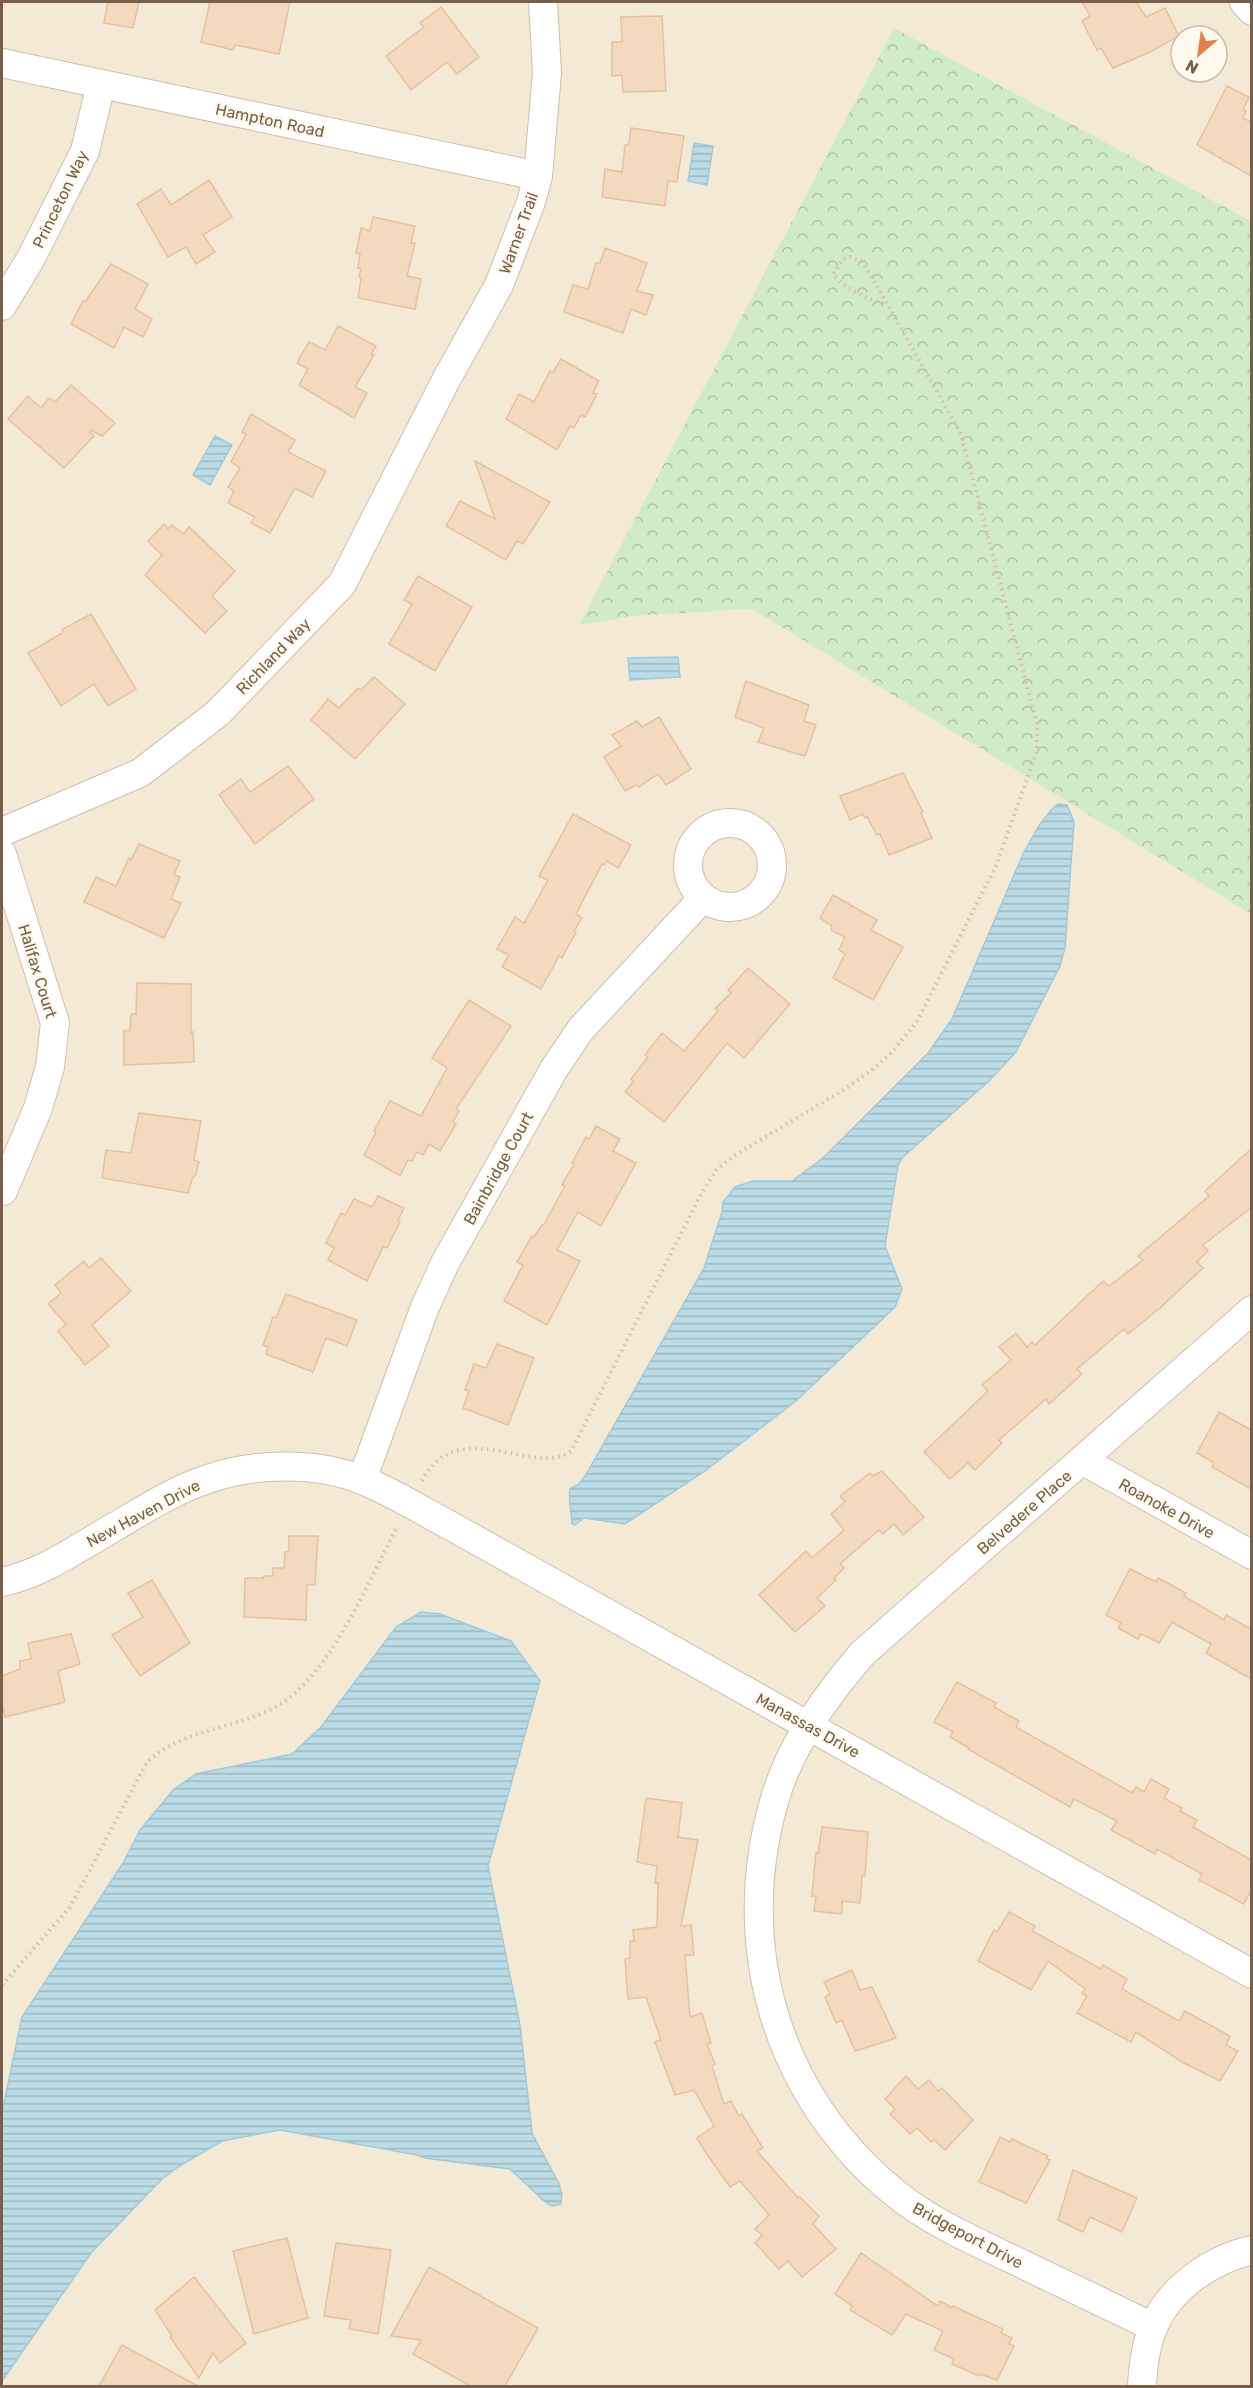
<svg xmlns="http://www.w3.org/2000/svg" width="1253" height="2388" font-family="Rubik,sans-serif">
<defs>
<pattern id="forest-crowns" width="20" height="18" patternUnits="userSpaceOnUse" patternTransform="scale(1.5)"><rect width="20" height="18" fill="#d0ebc5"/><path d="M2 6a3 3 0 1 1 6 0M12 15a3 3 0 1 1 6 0" fill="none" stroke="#aec2a2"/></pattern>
<pattern id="water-rules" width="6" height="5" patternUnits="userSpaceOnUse" patternTransform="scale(1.5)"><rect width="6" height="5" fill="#bbdce7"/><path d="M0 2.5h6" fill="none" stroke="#9db6bd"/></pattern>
</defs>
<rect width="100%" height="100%" fill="#fdf7e7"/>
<path fill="#f4e9d5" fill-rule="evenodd" d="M2 2H1251V221L894 28 580 624 633 616 752 609 1251 914V2386H2ZM1181 36H1217V72H1181Z"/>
<polygon fill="url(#forest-crowns)" points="894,28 1251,221 1251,914 752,609 633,616 579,625"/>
<g fill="url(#water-rules)" stroke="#a1cad9" stroke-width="1.5">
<polygon points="694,143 713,146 707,185 688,181"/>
<polygon points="215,436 232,445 210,485 193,475"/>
<polygon points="678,657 680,677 630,680 628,658"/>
<path d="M1058 804 1067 805 1074 822 1065 948 1060 966 1016 1052 989 1081 903 1157 898 1165 885 1246 902 1289 895 1307 796 1401 705 1471 625 1524 584 1518 575 1525 572 1524C572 1512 568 1501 570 1489L579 1484 585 1476 704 1268 722 1212 723 1202 735 1187 753 1181H792L824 1157 928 1053 952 1019 1023 854 1038 827 1051 810Z"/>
<polygon points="421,1612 440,1614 511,1641 540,1681 488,1866 520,2025 532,2133 559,2184 562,2194 561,2204 552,2206 544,2201 510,2169 425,2158 417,2155 280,2130 222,2141 178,2167 162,2179 91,2253 2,2381 2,2112 22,2017 123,1863 140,1830 174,1789 196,1774 292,1754 321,1727 396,1627"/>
</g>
<g fill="#f2d9bf" stroke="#e5c19f" stroke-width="1.5">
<polygon points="108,2 139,2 133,28 104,23"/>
<polygon points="210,2 290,2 279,54 235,45 233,50 201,42"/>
<polygon points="1082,2 1136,2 1146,17 1165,8 1179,36 1150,52 1113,68 1101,48 1097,50 1082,21 1090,16"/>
<polygon points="441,7 479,57 457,74 447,62 411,90 386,56 424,27 420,23"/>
<polygon points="662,16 666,91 623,92 622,75 612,76 612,42 622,42 621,17"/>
<polygon points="1227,86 1249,97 1243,110 1246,111 1243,118 1251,122 1251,176 1197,145"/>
<polygon points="631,128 684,136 677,182 668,181 665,206 602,197 605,169 622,172 625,145 629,144"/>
<polygon points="209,180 232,217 203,235 215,252 196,264 186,247 168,257 137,204 161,189 171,205"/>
<polygon points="373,217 415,226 411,243 415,243 407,276 421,279 415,309 358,298 361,278 359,277 361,269 358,268 360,254 356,253 361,228 370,231"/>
<polygon points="605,248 647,263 637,291 653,295 646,315 631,309 623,333 564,312 573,285 588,289 596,263 600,263"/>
<polygon points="111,264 148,284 135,309 152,319 143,337 124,327 114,348 71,324 83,301 85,302"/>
<polygon points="338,326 376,346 371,355 374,355 355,387 367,393 354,418 299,385 308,369 297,363 309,342 325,350"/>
<polygon points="561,359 599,381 593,393 597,394 585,417 581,415 574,428 570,426 557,450 506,419 519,394 534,402 550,371 553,372"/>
<polygon points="71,385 115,423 102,436 91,430 90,432 94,436 64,468 8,419 28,396 41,408 49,398 55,402"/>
<polygon points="251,414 295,440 288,452 326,471 312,497 295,488 270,533 251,523 255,517 228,503 234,491 228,487 240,468 231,462 246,434 242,432"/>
<polygon points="475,461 550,502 523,544 517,541 506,560 446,526 460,501 495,519"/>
<polygon points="164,524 168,529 172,525 184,534 189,527 235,571 212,596 227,611 205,633 145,575 162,555 148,541"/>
<polygon points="418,576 472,607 435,671 389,644 412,604 404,600"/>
<polygon points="91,614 136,689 108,706 94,684 61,706 28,653 62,633 63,629"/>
<polygon points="374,677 405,704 355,759 311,720 328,699 339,708 358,688 361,690"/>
<polygon points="746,681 809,705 804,721 816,725 805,756 758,742 764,728 735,717"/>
<polygon points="659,717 691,769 666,785 658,774 639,787 636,785 625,791 604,757 621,746 612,735 637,721 642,727"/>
<polygon points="288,766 314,799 255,844 219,795 241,779 250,792"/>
<polygon points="903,773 923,812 921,813 932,838 889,855 880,834 877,835 867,817 865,818 863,814 850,820 840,796"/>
<polygon points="573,814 631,845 618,868 607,861 604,865 602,864 576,914 582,918 574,931 576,932 562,958 559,956 541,989 502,967 509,955 497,949 515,917 524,923 548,880 539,876"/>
<polygon points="139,844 180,861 174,875 180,877 171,899 181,903 164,938 84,902 96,877 116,886 129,858 131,860"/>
<polygon points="833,895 877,920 871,930 903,947 873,1000 833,978 845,954 839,950 845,937 831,930 832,926 820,918"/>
<polygon points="748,968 790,1004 744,1058 727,1043 664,1122 625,1092 634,1081 631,1079 648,1057 645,1055 662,1033 684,1051 718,1011 715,1009 731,993 728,990"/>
<polygon points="137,983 191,984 191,1033 193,1032 194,1062 124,1065 124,1031 130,1030 131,1014 136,1014"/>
<polygon points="469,1000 511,1026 456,1109 459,1111 453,1122 456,1124 440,1151 429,1144 423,1155 417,1152 412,1161 408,1160 400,1176 364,1155 376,1132 374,1131 390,1101 421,1116 447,1068 432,1058"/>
<polygon points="139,1113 201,1121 194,1160 199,1162 196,1174 192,1179 188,1193 102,1178 106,1150 131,1153"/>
<polygon points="596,1126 620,1139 613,1151 636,1163 601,1226 578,1212 557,1250 580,1261 547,1325 504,1301 523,1265 517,1262 532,1236 534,1237 542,1225 543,1226 565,1186 562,1185 574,1164 572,1163 586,1137 589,1139"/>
<polygon points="1251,1149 1251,1208 1203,1245 1208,1251 1197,1262 1203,1268 1160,1308 1128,1334 1124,1329 1077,1369 1082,1374 1049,1404 1046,1399 999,1440 1002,1443 975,1470 968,1463 950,1479 924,1452 988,1391 982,1385 1011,1360 999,1347 1016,1333 1027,1347 1032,1342 1035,1345 1103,1281 1109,1286 1143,1260 1138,1256 1209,1196 1205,1191"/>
<polygon points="378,1196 404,1208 398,1220 400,1222 387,1248 383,1247 367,1281 328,1260 334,1248 326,1243 341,1213 345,1215 354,1199 372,1207"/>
<polygon points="101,1258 131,1291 92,1325 109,1346 85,1365 58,1331 66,1324 48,1304 61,1293 55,1285 84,1261 89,1268"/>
<polygon points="286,1294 357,1320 347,1346 326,1338 313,1372 266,1354 268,1347 263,1345 273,1317 276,1318"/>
<polygon points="497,1344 534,1358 508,1425 463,1408 469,1391 465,1390 474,1364 486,1368"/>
<polygon points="1219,1412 1251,1430 1251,1489 1212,1467 1214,1463 1197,1453"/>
<polygon points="882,1471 924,1517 903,1535 894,1524 883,1534 879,1530 840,1564 844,1568 834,1578 836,1580 817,1598 825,1606 795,1632 759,1595 806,1551 812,1558 844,1530 831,1514 845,1502 840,1496 870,1473 873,1476"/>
<polygon points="289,1536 318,1536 315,1585 307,1585 306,1620 244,1617 245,1578 263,1578 264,1576 273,1576 273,1568 284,1568 285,1552 289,1551"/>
<polygon points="1130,1569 1156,1582 1158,1578 1186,1593 1184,1596 1224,1620 1226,1615 1251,1629 1251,1679 1206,1653 1211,1644 1172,1622 1159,1643 1141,1634 1138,1639 1118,1628 1121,1623 1106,1615"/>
<polygon points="152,1580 190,1643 140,1676 112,1635 143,1617 128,1593"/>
<polygon points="71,1634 80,1664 58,1671 65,1702 5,1717 2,1702 2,1676 20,1669 20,1661 31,1659 28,1643"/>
<polygon points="957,1682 996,1703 994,1707 1019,1721 1016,1727 1132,1793 1136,1787 1144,1792 1151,1779 1169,1789 1164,1798 1182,1808 1180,1811 1197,1820 1193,1827 1251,1860 1251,1890 1244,1904 1199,1880 1202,1874 1157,1849 1155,1854 1111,1830 1117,1821 1074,1799 1070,1807 968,1749 969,1748 950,1737 953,1732 934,1722"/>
<polygon points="646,1798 682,1803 678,1837 698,1840 681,1926 691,1925 694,1955 685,1955 690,2017 702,2013 711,2043 707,2044 715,2064 712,2066 724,2104 731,2101 739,2116 742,2114 763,2148 757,2151 798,2198 800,2197 819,2216 813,2224 836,2249 802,2277 788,2261 779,2269 755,2243 762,2235 755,2229 769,2215 740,2181 730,2187 704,2150 697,2138 714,2126 694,2090 675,2095 655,2042 661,2040 646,1997 628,1999 625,1959 630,1958 630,1941 634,1941 633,1930 657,1927 658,1883 655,1883 657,1866 637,1862"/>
<polygon points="822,1827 868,1832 865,1876 862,1876 860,1903 842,1901 842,1914 814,1911 816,1896 812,1896 816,1853 818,1853"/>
<polygon points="1009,1912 1035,1926 1032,1931 1101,1969 1103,1965 1127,1979 1122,1989 1179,2021 1185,2011 1230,2036 1226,2045 1238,2051 1220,2081 1182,2062 1136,2032 1131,2042 1077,2013 1087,1996 1082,1993 1085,1989 1048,1961 1031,1990 978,1961 994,1930 997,1932"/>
<polygon points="852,1970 860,1990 872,1987 896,2038 855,2051 842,2020 836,2023 825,1997 830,1994 824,1982"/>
<polygon points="906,2076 918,2089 929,2080 938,2091 942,2088 973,2120 945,2150 934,2140 931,2142 917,2128 910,2134 890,2114 895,2109 885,2099"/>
<polygon points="1000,2137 1010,2142 1012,2139 1048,2156 1046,2158 1050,2160 1026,2203 979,2182"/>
<polygon points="1073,2170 1137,2198 1122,2232 1090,2217 1083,2232 1058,2220"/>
<polygon points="287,2238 308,2318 254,2334 233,2251"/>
<polygon points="336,2243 391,2250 378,2334 349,2329 351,2320 324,2316"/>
<polygon points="861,2253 938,2306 940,2301 952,2308 953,2306 1003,2329 1001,2333 1012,2338 1009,2344 1014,2346 997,2380 980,2374 979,2376 952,2364 954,2359 934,2350 943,2331 906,2314 892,2335 850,2310 852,2306 835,2294"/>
<polygon points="429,2267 538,2328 505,2386 470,2386 413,2354 421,2340 391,2336"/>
<polygon points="194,2277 246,2343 220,2363 213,2353 199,2378 170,2337 172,2336 155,2310"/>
<polygon points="122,2345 198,2386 99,2386"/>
</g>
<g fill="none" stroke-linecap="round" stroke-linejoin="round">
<defs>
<g id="minor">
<polyline points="1244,2 1252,11"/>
<polyline points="2,63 538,176"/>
<polyline points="2,306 30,260 85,151 101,84"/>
<circle cx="730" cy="865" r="42"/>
<polyline points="2,832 140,773 218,713 342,584 446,380 499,285 531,202 538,176 547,73 543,2"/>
<polyline points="2,854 55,1023 50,1067 38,1108 3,1191"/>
<polyline points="1082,1460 1252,1555"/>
<polyline points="362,1480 425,1307 445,1263 554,1069 581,1029 703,898"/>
<path d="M2 1582C44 1573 79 1547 116 1526 145 1509 173 1491 205 1480 252 1463 315 1461 362 1480 393 1492 422 1511 451 1526L1252 1974"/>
<path d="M1153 2327C1107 2305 1061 2283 1014 2260 974 2241 931 2222 896 2194 775 2096 731 1943 776 1795 792 1743 828 1693 863 1653L1252 1310"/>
<path d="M1142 2386C1143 2366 1145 2347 1153 2328 1169 2288 1212 2259 1252 2250"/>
</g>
</defs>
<use href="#minor" stroke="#cfbfad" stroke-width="30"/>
<g stroke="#d8bca1" stroke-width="4" stroke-dasharray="1.5 4.5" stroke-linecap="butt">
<path d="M422 1481C457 1412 536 1479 571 1451L700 1196 717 1169 737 1154 845 1089 872 1070 891 1053 916 1023 996 866 1037 751V724L961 434 872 277 862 262 850 257 842 260 833 275C848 290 867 299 887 305"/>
<path d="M2 1985 70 1907 147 1762C182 1730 231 1729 272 1709 328 1681 368 1582 397 1527"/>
</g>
<use href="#minor" stroke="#fff" stroke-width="28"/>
</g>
<g text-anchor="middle" stroke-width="4.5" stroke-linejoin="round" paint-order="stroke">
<g font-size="16" fill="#775f4b" stroke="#fffaee">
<text transform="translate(270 120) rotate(12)" y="6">Hampton Road</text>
<text transform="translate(60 199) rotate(-64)" y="6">Princeton Way</text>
<text transform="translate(518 233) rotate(-70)" y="6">Warner Trail</text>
<text transform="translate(273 656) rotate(-46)" y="6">Richland Way</text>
<text transform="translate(38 971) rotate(73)" y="6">Halifax Court</text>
<text transform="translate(498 1168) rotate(-61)" y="6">Bainbridge Court</text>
<text transform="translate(1167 1508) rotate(29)" y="6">Roanoke Drive</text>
<text transform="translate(1024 1512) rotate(-41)" y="6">Belvedere Place</text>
<text transform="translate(143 1513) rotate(-28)" y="6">New Haven Drive</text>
<text transform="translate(808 1725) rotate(29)" y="6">Manassas Drive</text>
<text transform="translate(968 2235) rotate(28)" y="6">Bridgeport Drive</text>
</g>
</g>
<rect width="1253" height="2388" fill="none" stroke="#775f4b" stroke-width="6"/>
<g transform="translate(1199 54) rotate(209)"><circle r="28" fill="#fffaee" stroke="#c9bcad" stroke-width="1.5"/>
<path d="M0-4.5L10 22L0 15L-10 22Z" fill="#e77f4c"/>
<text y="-9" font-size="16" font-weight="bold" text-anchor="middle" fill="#775f4b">N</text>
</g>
</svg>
